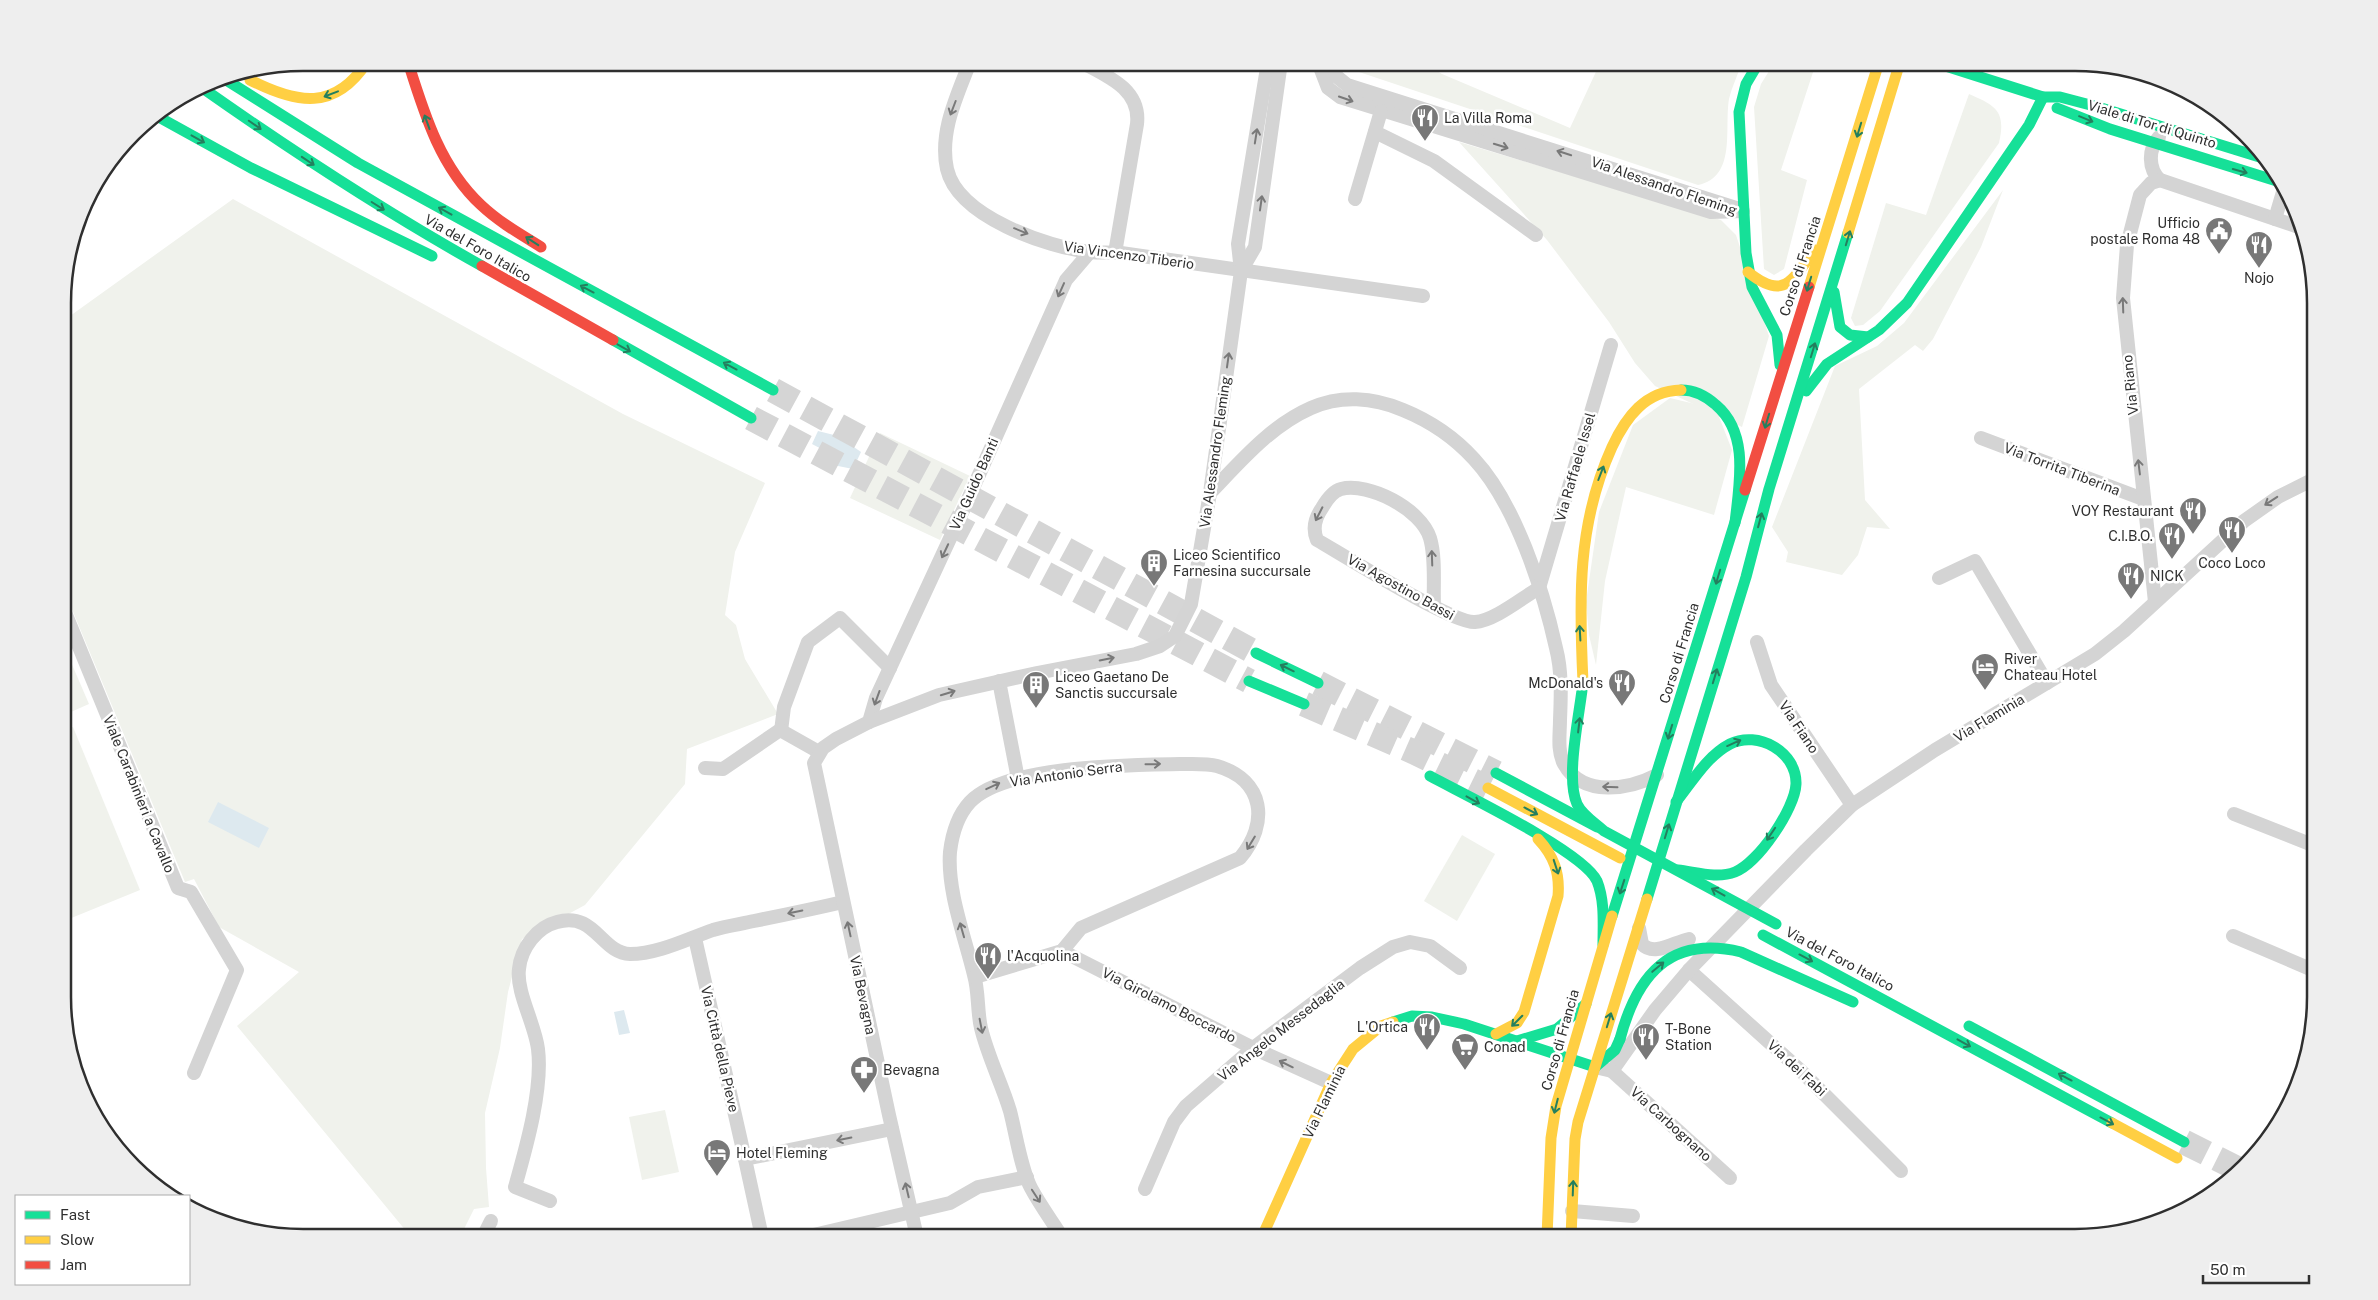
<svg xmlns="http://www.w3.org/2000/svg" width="2378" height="1300" font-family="'Public Sans',sans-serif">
<rect width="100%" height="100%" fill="#fff"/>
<g fill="#f0f2ec">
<path d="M1350 63H1424L1442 74 1570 128 1600 63H1658L1705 71 1711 63H1742C1738 74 1732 87 1729 99 1724 128 1737 177 1698 185L1350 69Z"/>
<polygon points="1774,63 1816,63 1781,170 1807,180 1784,269 1774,275 1764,269 1754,107 1761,84"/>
<path d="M1969 94C1997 106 2006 112 1999 143L1880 311 1863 325 1855 326 1851 318 1886 203 1926 215Z"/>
<polygon points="1459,142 1721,220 1736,235 1769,336 1742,427 1655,386 1635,363 1609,322 1547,240"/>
<polygon points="2003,190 1981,247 1933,339 1923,351 1915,345 1859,389 1865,500 1890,529 1867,527 1858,555 1842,575 1786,562 1788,552 1772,527 1835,366 1877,346 1904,323"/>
<polygon points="233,199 623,414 765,483 735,552 725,615 736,625 745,659 778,714 687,749 685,784 585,905 522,939 508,992 500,1048 485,1113 486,1168 489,1207 474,1209 460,1237 411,1237 237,1026 299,972 219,927 194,879 185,882 64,590 63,321"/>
<polygon points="1670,398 1716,409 1732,450 1714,515 1626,487 1605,581 1596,665 1589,635 1586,602 1599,512 1633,425"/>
<polygon points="880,433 970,476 940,540 850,498"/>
<polygon points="64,646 89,704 64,715"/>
<polygon points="73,727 140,890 64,921 64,730"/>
<polygon points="1462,835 1495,854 1457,921 1424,901"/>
<polygon points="665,1110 679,1172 642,1180 629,1117"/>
</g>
<g fill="#dde9ef">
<polygon points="818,431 838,436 861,452 853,469 823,463 824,454 829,453 812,444"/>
<polygon points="218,802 269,828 259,848 208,822"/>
<polygon points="624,1010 630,1033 619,1035 614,1012"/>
</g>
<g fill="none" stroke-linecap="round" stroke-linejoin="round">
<g stroke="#d5d5d5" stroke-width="25" stroke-dasharray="25 12" stroke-linecap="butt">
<polyline points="773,390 1256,653"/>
<polyline points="751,418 1249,681"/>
<polyline points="1318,683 1496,773"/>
<polyline points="1304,704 1414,752 1488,788"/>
<polyline points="2184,1142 2240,1170"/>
</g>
<g stroke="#d4d4d4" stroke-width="14">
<path d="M970 62C957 96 939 132 947 169 958 217 1047 247 1090 252 1100 253 1111 252 1121 253L1423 296"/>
<path d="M1081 62C1107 76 1141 89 1137 124L1115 253"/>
<polyline points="1318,62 1328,88 1340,97 1711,212 1743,211"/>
<polyline points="1331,62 1336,76 1347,85 1736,208"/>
<polyline points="1375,132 1434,161 1536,235"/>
<path d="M2159 137C2148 149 2148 169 2160 180L2296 226"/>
<polyline points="1355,199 1381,111"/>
<polyline points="2275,219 2283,192"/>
<polyline points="1241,271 1238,244 1268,62"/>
<polyline points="1981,438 2143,499"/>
<path d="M1210 493C1240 462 1270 426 1311 408 1340 395 1373 397 1403 410 1430 421 1454 437 1474 459 1515 503 1543 589 1556 648 1562 671 1561 696 1560 720 1560 734 1557 751 1564 764 1583 798 1630 789 1657 775"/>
<polyline points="1939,578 1975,561 2047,683"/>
<polyline points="1539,588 1611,345"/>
<polyline points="2155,602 2123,298 2127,245 2140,195 2151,183 2160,180"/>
<path d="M1434 607C1433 585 1436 558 1430 538 1421 509 1369 482 1341 489 1333 491 1326 501 1322 508 1315 518 1312 528 1317 540 1343 555 1453 624 1475 622 1494 621 1522 598 1539 588"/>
<polyline points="64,610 178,888 191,892 237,970 194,1073"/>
<polyline points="1757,642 1771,685 1852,805"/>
<polyline points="999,681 1018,779"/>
<polyline points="869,722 876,698 965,506 1066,280 1090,252"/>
<polyline points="781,731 784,707 808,642 840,618 890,668"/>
<polyline points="705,768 723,769 780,730 819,752"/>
<polyline points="2234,814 2315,846"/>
<path d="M1639 928 1642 944C1654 957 1674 942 1689 939"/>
<polyline points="2233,936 2315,971"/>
<polyline points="695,938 745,1159"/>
<path d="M1062 951 1081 928 1240 858C1269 824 1265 780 1217 766 1206 763 1192 764 1180 764 1129 765 1005 765 970 802 958 815 952 835 950 852 947 891 965 937 974 975 979 992 977 1011 981 1028 988 1057 1002 1084 1010 1111 1016 1134 1021 1169 1031 1188 1040 1205 1052 1221 1062 1237"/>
<polyline points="1062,951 1253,1048 1331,1083"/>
<polyline points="1689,970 1800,1070 1901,1171"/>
<polyline points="975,977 1062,951"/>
<polyline points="1595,1067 1612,1071 1655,1010 1689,970 1806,850 1852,805 1935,750 2095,654 2124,631 2244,521 2278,497 2314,479"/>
<polyline points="1612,1071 1730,1178"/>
<polyline points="1145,1189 1174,1122 1186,1106 1253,1048 1360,968 1393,947 1410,942 1430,946 1460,968"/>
<path d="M550 1201 515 1187C526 1148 543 1089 538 1049 535 1024 516 992 519 969 521 948 537 927 557 922 595 911 601 953 630 954 658 954 687 939 713 930 726 926 741 924 754 921 784 915 813 909 843 902"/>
<polyline points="1572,1211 1633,1216"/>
<polyline points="483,1237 491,1221"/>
<polyline points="762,1237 745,1159 892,1129"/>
<polyline points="805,1237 950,1203 978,1187 1027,1177"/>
<polyline points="917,1237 889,1115 814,763 823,748 836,739 869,722 939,695 1037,673 1136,654 1160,646 1175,636 1191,604 1210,493 1241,271 1255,247 1281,62"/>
</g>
<g stroke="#16e098" stroke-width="11">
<polyline points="1759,62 1746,84 1739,112 1746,253 1752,287 1777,335 1780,365"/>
<polyline points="1933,62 2043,97 2060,97 2098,107 2266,159"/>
<polyline points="223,78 358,163 773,390"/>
<path d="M201 87C292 151 385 212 482 266"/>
<polyline points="2057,108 2110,129 2280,182"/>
<polyline points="155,115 251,168 432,256"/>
<polyline points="1834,292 1840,327 1850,335 1868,337"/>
<polyline points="613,340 751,418"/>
<path d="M1681 390C1694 390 1706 396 1716 405 1750 434 1739 484 1735 523"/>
<polyline points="1806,391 1827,364 1879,330 1907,303 2029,125 2043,97"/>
<polyline points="1256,653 1318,683"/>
<polyline points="1249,681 1304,704"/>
<polyline points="1496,773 1597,827"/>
<path d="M1430 776C1463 794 1584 852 1597 881 1605 901 1603 924 1603 945"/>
<path d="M1676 802C1692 782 1707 756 1730 744 1758 730 1797 752 1796 784 1795 809 1758 863 1735 872 1717 879 1696 872 1678 870"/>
<polyline points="1647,899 1746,577 1769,489 1848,233"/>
<polyline points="1612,916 1745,490"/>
<polyline points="1763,935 2112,1123"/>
<polyline points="1393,1022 1412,1016 1432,1017 1464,1024 1595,1067"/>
<polyline points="1969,1026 2184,1142"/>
<polyline points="1517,1041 1557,1029 1586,1004"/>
<polyline points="1595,1067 1615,1050 1620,1039"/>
</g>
<g stroke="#ffcf43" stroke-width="11">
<path d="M250 80C297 104 335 111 367 62"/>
<polyline points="1848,233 1900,62"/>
<path d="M1748 272C1785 302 1792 279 1815 250"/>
<polyline points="1809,287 1879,62"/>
<path d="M1583 682C1579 599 1577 524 1612 447 1626 417 1645 391 1681 390"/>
<path d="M1496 1034 1517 1023 1524 1012 1558 896C1560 873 1554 856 1538 839"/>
<polyline points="2112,1123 2177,1158"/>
<polyline points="1262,1237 1331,1083 1353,1049 1381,1026 1393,1022"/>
<polyline points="1547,1237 1551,1138 1556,1106 1612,916"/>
<polyline points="1571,1237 1575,1139 1578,1122 1647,899"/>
</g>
<g stroke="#f24e42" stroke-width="11">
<path d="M408 62C424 113 440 167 481 205 499 222 520 234 541 247"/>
<polyline points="482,266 613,340"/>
<polyline points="1745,490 1809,287"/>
</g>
<g stroke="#16e098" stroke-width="11">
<path d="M1583 682C1580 713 1565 777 1577 804 1582 815 1595 823 1604 831L1776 924"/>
<path d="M1620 1039C1637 975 1670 935 1741 952L1853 1002"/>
</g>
<polyline stroke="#ffcf43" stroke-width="11" points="1488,788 1620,858"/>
</g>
<defs><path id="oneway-shaft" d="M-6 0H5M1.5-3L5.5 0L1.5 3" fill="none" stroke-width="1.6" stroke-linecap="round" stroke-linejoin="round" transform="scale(1.25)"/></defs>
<g stroke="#247f5e">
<use href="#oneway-shaft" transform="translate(331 94) rotate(159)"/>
<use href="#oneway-shaft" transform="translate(2086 119) rotate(22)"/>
<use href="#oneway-shaft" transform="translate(427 122) rotate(-110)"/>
<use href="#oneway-shaft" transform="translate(255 125) rotate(35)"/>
<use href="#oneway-shaft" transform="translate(1859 130) rotate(107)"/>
<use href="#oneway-shaft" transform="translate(198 139) rotate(29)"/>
<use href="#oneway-shaft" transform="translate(308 161) rotate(34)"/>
<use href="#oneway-shaft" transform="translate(2240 171) rotate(16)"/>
<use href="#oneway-shaft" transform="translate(378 206) rotate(32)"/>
<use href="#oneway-shaft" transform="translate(445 211) rotate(-151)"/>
<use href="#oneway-shaft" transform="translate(1848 238) rotate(-73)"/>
<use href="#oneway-shaft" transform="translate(532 241) rotate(-147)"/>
<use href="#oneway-shaft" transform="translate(1809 284) rotate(107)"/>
<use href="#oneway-shaft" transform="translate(587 289) rotate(-152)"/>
<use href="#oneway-shaft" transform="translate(624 348) rotate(29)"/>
<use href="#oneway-shaft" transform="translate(1813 350) rotate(-73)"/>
<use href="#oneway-shaft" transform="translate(730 366) rotate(-152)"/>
<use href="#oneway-shaft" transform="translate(1767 421) rotate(107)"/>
<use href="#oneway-shaft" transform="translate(1601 473) rotate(-69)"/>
<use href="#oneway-shaft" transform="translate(1760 520) rotate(-75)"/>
<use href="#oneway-shaft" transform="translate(1718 577) rotate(107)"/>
<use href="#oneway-shaft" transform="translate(1580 633) rotate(-93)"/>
<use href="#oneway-shaft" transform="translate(1287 668) rotate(-154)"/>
<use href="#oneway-shaft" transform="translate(1715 676) rotate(-73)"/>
<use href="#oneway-shaft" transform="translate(1579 725) rotate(-83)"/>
<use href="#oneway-shaft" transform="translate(1670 732) rotate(107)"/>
<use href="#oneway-shaft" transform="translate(1734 743) rotate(-24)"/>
<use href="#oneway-shaft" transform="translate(1473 800) rotate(29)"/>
<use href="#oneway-shaft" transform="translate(1531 811) rotate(28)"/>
<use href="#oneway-shaft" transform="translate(1667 831) rotate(-73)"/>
<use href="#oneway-shaft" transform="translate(1771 834) rotate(124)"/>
<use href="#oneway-shaft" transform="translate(1556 867) rotate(72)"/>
<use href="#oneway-shaft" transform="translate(1622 887) rotate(108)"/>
<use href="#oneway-shaft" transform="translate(1718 892) rotate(-151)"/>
<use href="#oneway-shaft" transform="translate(1806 958) rotate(28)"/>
<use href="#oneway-shaft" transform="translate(1658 967) rotate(-40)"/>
<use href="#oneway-shaft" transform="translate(1609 1020) rotate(-73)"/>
<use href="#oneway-shaft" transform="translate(1517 1021) rotate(135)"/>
<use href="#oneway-shaft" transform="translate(1964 1043) rotate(29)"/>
<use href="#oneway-shaft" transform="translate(2065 1077) rotate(-152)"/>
<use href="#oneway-shaft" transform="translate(1556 1106) rotate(104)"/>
<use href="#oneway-shaft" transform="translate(2107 1121) rotate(28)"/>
<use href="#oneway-shaft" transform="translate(1573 1188) rotate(-88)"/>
</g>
<g stroke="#797979">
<use href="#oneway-shaft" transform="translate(1346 99) rotate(19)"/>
<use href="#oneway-shaft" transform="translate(953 108) rotate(111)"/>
<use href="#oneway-shaft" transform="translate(1256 136) rotate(-81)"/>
<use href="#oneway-shaft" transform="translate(1501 146) rotate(17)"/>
<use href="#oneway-shaft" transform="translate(1564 153) rotate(-162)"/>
<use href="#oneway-shaft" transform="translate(1261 203) rotate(-82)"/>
<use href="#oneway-shaft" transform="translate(1021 231) rotate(22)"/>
<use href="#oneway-shaft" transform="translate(1061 290) rotate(114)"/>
<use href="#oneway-shaft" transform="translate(2123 305) rotate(-92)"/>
<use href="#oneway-shaft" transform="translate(1228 360) rotate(-82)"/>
<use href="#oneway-shaft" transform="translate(2139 467) rotate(-97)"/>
<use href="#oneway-shaft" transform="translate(2271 501) rotate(147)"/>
<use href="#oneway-shaft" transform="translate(1319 514) rotate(117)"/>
<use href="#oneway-shaft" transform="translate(945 551) rotate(115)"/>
<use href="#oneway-shaft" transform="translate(1432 558) rotate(-92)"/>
<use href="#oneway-shaft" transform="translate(1107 659) rotate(-11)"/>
<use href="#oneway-shaft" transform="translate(948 693) rotate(-17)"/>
<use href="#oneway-shaft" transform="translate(877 698) rotate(110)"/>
<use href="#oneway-shaft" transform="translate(1153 764) rotate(-1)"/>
<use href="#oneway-shaft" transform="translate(993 786) rotate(-25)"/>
<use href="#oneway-shaft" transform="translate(1610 787) rotate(-178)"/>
<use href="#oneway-shaft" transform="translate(1251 843) rotate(121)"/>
<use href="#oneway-shaft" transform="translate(795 912) rotate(168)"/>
<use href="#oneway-shaft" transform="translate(849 929) rotate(-102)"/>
<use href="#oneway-shaft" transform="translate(962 930) rotate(-106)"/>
<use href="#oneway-shaft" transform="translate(981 1026) rotate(79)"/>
<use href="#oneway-shaft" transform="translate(1286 1064) rotate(-154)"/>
<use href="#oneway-shaft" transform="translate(844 1139) rotate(169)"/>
<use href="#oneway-shaft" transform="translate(907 1190) rotate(-103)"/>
<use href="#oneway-shaft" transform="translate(1036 1196) rotate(57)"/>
</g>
<defs>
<symbol id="restaurant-pin" viewBox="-11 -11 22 30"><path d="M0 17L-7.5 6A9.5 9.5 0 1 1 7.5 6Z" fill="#787878" stroke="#fff"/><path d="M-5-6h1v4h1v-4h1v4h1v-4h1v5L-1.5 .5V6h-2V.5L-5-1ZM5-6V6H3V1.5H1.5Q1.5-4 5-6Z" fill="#fff"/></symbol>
<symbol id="civic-pin" viewBox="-11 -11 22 30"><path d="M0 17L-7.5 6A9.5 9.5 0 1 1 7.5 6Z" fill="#787878" stroke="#fff"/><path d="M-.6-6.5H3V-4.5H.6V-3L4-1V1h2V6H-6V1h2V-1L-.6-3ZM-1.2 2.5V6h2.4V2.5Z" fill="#fff"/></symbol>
<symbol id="building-pin" viewBox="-11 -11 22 30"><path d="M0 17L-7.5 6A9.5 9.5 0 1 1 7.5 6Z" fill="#787878" stroke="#fff"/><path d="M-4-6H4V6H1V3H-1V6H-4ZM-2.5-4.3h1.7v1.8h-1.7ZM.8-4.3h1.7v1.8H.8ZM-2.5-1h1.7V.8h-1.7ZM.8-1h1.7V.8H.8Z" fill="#fff"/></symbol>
<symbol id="hotel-pin" viewBox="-11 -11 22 30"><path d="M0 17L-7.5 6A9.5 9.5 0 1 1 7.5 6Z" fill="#787878" stroke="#fff"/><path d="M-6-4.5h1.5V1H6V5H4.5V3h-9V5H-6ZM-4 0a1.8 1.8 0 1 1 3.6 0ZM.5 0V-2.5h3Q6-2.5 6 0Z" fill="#fff"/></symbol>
<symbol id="supermarket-pin" viewBox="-11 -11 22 30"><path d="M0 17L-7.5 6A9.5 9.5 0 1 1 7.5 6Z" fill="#787878" stroke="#fff"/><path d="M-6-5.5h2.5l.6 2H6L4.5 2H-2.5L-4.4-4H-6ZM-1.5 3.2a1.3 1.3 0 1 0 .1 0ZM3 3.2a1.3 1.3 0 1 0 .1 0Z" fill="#fff"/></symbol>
<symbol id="pharmacy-pin" viewBox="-11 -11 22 30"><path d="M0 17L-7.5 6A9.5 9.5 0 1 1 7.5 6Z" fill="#787878" stroke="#fff"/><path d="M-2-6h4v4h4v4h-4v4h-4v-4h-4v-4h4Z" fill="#fff"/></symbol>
</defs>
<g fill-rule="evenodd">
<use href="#restaurant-pin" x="1409" y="102" width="32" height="43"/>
<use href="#civic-pin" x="2203" y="215" width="32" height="43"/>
<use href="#restaurant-pin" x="2243" y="229" width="32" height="43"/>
<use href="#restaurant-pin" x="2177" y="495" width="32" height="43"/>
<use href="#restaurant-pin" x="2216" y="514" width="32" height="43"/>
<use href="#restaurant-pin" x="2156" y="520" width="32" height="43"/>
<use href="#building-pin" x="1138" y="547" width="32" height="43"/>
<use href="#restaurant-pin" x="2115" y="560" width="32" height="43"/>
<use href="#hotel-pin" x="1969" y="651" width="32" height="43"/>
<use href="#restaurant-pin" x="1606" y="667" width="32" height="43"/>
<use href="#building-pin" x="1020" y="669" width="32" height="43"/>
<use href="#restaurant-pin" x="972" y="940" width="32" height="43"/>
<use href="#restaurant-pin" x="1411" y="1011" width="32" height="43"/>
<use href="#restaurant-pin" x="1630" y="1021" width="32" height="43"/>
<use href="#supermarket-pin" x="1449" y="1031" width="32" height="43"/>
<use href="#pharmacy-pin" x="848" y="1054" width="32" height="43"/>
<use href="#hotel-pin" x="701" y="1137" width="32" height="43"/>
</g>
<g text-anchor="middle" stroke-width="5" stroke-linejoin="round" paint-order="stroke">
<g font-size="14" fill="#2f2f2f" stroke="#fff" text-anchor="start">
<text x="1444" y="123">La Villa Roma</text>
<text x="2200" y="228" text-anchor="end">Ufficio<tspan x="2200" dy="16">postale Roma 48</tspan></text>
<text x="2259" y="283" text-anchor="middle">Nojo</text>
<text x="2174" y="516" text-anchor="end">VOY Restaurant</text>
<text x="2153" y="541" text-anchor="end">C.I.B.O.</text>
<text x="1173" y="560">Liceo Scientifico<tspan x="1173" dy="16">Farnesina succursale</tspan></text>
<text x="2232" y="568" text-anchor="middle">Coco Loco</text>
<text x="2150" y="581">NICK</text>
<text x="2004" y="664">River<tspan x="2004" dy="16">Chateau Hotel</tspan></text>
<text x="1055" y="682">Liceo Gaetano De<tspan x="1055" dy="16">Sanctis succursale</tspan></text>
<text x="1603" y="688" text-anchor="end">McDonald's</text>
<text x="1007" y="961">l'Acquolina</text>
<text x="1408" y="1032" text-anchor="end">L'Ortica</text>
<text x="1665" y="1034">T-Bone<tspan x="1665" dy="16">Station</tspan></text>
<text x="1484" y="1052">Conad</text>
<text x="883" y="1075">Bevagna</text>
<text x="736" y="1158">Hotel Fleming</text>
</g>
<g font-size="14" fill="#2f2f2f" stroke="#fff">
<text transform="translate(2152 124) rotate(17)" y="5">Viale di Tor di Quinto</text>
<text transform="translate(1664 186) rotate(19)" y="5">Via Alessandro Fleming</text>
<text transform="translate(478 248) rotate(30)" y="5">Via del Foro Italico</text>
<text transform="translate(1129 255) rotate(8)" y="5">Via Vincenzo Tiberio</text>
<text transform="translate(1800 266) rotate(-72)" y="5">Corso di Francia</text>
<text transform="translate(2130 385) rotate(-96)" y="5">Via Riano</text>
<text transform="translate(1215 452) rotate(-82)" y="5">Via Alessandro Fleming</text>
<text transform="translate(1575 467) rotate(-74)" y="5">Via Raffaele Issel</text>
<text transform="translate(2062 469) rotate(21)" y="5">Via Torrita Tiberina</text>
<text transform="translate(974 484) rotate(-66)" y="5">Via Guido Banti</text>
<text transform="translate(1401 587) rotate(29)" y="5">Via Agostino Bassi</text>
<text transform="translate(1679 653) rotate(-73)" y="5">Corso di Francia</text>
<text transform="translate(1989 718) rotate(-31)" y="5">Via Flaminia</text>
<text transform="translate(1799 727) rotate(56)" y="5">Via Fiano</text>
<text transform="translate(1066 774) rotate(-8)" y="5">Via Antonio Serra</text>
<text transform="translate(139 794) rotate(68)" y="5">Viale Carabinieri a Cavallo</text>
<text transform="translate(1840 959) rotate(28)" y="5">Via del Foro Italico</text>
<text transform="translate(863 995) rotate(78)" y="5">Via Bevagna</text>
<text transform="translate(1169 1005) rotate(27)" y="5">Via Girolamo Boccardo</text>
<text transform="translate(1281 1030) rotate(-38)" y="5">Via Angelo Messedaglia</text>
<text transform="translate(1560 1040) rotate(-74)" y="5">Corso di Francia</text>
<text transform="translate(720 1049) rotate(77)" y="5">Via Città della Pieve</text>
<text transform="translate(1797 1068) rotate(43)" y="5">Via dei Fabi</text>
<text transform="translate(1324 1102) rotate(-64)" y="5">Via Flaminia</text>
<text transform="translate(1671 1124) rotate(42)" y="5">Via Carbognano</text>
</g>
</g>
<path d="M0 0H2378V1300H0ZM303 71H2075A232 232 0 0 1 2307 303V997A232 232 0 0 1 2075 1229H303A232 232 0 0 1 71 997V303A232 232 0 0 1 303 71Z" fill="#eee" fill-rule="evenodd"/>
<path fill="none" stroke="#2f2f2f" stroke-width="2.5" d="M303 71H2075A232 232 0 0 1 2307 303V997A232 232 0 0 1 2075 1229H303A232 232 0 0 1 71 997V303A232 232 0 0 1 303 71Z"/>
<rect x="15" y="1195" width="175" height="90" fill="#ffffff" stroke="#acacac"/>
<rect x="25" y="1211" width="25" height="8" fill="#16e098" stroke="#acacac"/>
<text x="60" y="1220" font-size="15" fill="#2f2f2f">Fast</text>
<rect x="25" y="1236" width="25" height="8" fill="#ffcf43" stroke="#acacac"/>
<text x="60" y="1245" font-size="15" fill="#2f2f2f">Slow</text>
<rect x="25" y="1261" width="25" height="8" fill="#f24e42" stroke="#acacac"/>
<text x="60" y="1270" font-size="15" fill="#2f2f2f">Jam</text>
<path d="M2203 1275v8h106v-8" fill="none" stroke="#2f2f2f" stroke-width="2.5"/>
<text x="2210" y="1275" font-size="15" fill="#2f2f2f" stroke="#ffffff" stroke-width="4" paint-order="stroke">50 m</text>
</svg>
